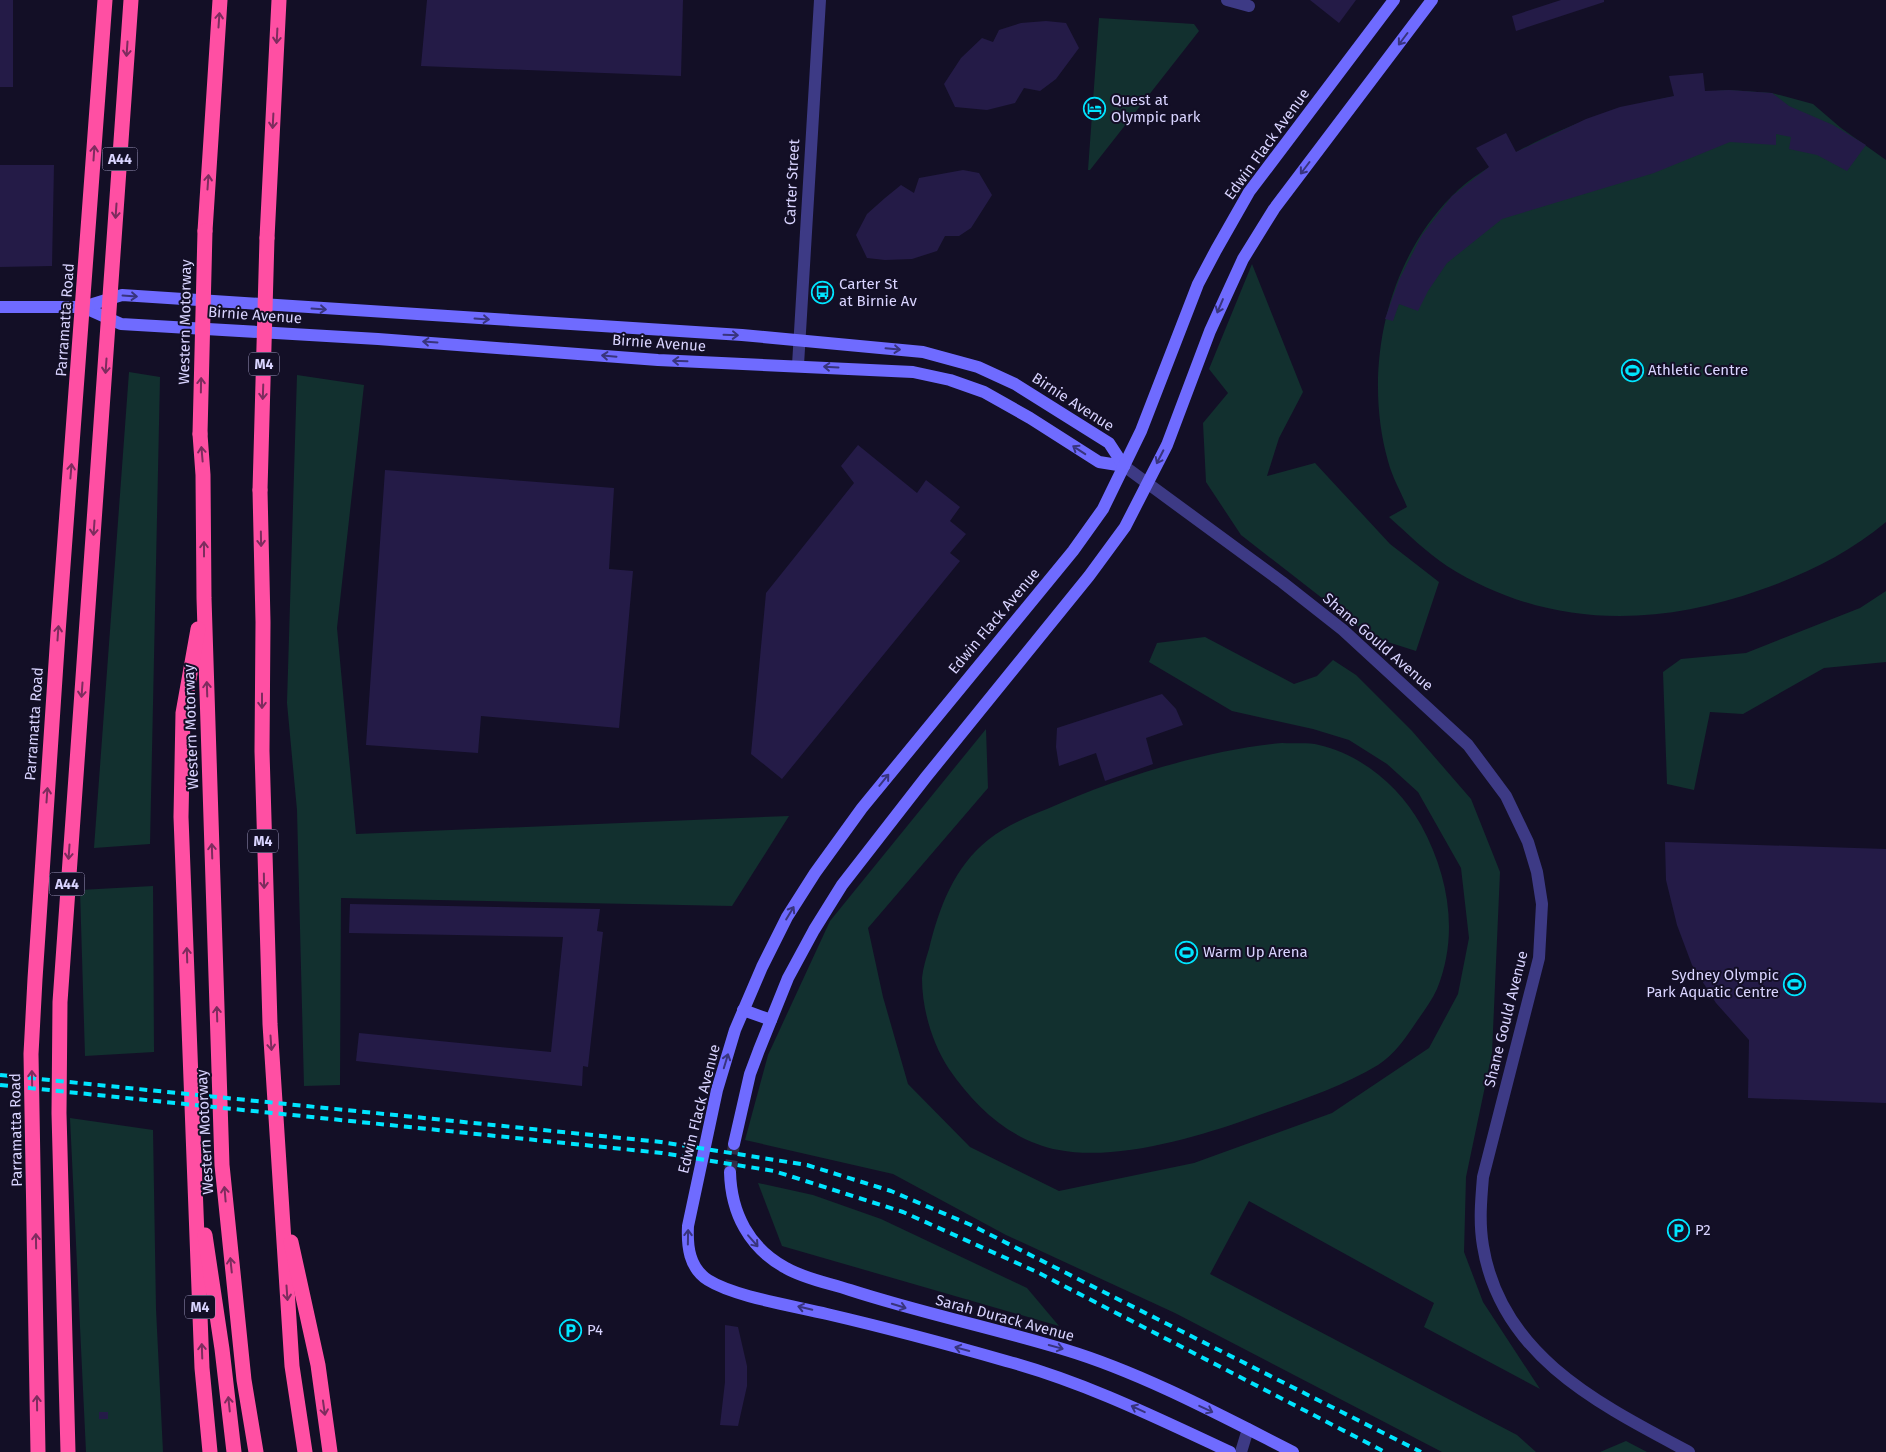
<svg xmlns="http://www.w3.org/2000/svg" width="1886" height="1452" font-family="'Fira Sans',sans-serif">
<rect width="100%" height="100%" fill="#130f26"/>
<g fill="#12302f">
<polygon points="1099,18 1194,24 1199,31 1090,170 1088,170"/>
<path d="M1729 90 1772 93 1813 104 1841 128 1886 160V522C1849 553 1806 574 1760 590 1654 628 1545 628 1447 566 1426 552 1408 534 1389 517L1407 507C1401 492 1392 477 1388 461 1363 372 1385 264 1451 197 1470 177 1495 163 1520 150 1586 115 1654 95 1729 90Z"/>
<polygon points="1252,264 1303,392 1279,438 1267,476 1315,463 1390,544 1439,582 1416,651 1372,637 1241,535 1206,482 1203,423 1228,393 1209,369"/>
<polygon points="129,372 160,377 150,844 94,848"/>
<polygon points="297,375 364,385 337,628 356,834 789,816 732,906 341,898 340,1085 304,1086 297,810 287,703"/>
<polygon points="1886,591 1886,662 1824,668 1743,714 1710,712 1694,790 1667,784 1663,672 1681,659 1746,653 1860,608"/>
<polygon points="1205,637 1294,684 1317,676 1333,660 1356,675 1412,731 1471,799 1500,872 1492,1053 1466,1177 1464,1252 1483,1302 1540,1389 1424,1327 1434,1303 1249,1201 1210,1274 1517,1435 1536,1452 1442,1452 1175,1313 1006,1235 893,1174 745,1140 768,1055 830,921 986,729 988,788 868,928 883,997 908,1084 970,1147 1059,1191 1194,1163 1332,1113 1429,1048 1458,994 1469,938 1461,868 1418,792 1387,764 1349,740 1313,729 1232,711 1149,662 1157,643"/>
<path d="M1282 743C1294 744 1308 742 1319 745 1362 755 1400 787 1421 825 1449 876 1459 935 1437 989 1432 1000 1424 1011 1417 1021 1407 1036 1394 1055 1378 1065 1338 1089 1292 1103 1248 1119 1195 1138 1115 1161 1059 1150 1011 1141 976 1108 949 1069 932 1043 922 1009 922 978 923 968 926 958 929 949 939 908 954 867 988 840 1005 826 1027 817 1047 809 1116 778 1207 750 1282 743Z"/>
<polygon points="153,886 154,1052 85,1056 80,890"/>
<polygon points="70,1118 153,1130 156,1309 163,1452 86,1452"/>
<polygon points="758,1183 813,1195 881,1219 1027,1288 1059,1326 782,1246"/>
<polygon points="1626,1441 1647,1452 1600,1452"/>
</g>
<g fill="#241b47">
<rect x="0" y="0" width="13" height="87"/>
<polygon points="427,0 683,0 681,76 421,66"/>
<polygon points="1310,0 1356,0 1339,23"/>
<polygon points="1561,0 1604,0 1604,2 1516,31 1512,16"/>
<polygon points="1046,21 1066,23 1079,48 1056,79 1040,91 1024,88 1015,103 987,110 955,107 944,84 961,58 982,38 993,42 999,30 1021,23"/>
<polygon points="1703,73 1705,91 1729,90 1772,93 1789,106 1833,125 1866,145 1847,171 1817,155 1789,149 1791,137 1776,134 1776,145 1730,142 1654,173 1502,219 1447,263 1428,291 1418,311 1399,304 1393,321 1385,319 1399,280 1422,235 1452,196 1489,167 1476,148 1506,133 1516,152 1586,119 1620,107 1674,96 1669,76"/>
<polygon points="0,165 54,165 52,266 0,267"/>
<polygon points="963,170 979,173 992,195 971,228 959,236 945,236 937,251 912,259 885,260 867,258 856,235 867,214 885,198 901,185 914,193 919,178"/>
<polygon points="858,445 917,493 926,480 960,507 950,521 966,534 950,553 960,561 782,779 751,754 766,593 854,483 841,466"/>
<polygon points="385,470 614,488 609,569 633,571 619,728 481,716 478,753 366,745"/>
<polygon points="1162,694 1176,709 1183,725 1146,738 1153,764 1105,781 1096,753 1059,766 1056,747 1057,728"/>
<polygon points="1665,842 1886,849 1886,1103 1748,1098 1749,1040 1716,1003 1692,965 1677,925 1666,880"/>
<polygon points="350,904 600,909 597,931 603,932 588,1067 583,1066 582,1086 356,1061 359,1033 551,1052 563,937 349,933"/>
<polygon points="725,1325 738,1327 747,1366 747,1386 738,1426 720,1425 725,1382"/>
<rect x="99" y="1412" width="9" height="7"/>
</g>
<g fill="none" stroke-linecap="round" stroke-linejoin="round">
<polyline stroke="#312d47" stroke-width="12" stroke-dasharray="12 6" stroke-linecap="butt" points="730,1172 734,1144"/>
<g stroke="#3d3a85" stroke-width="12">
<polyline points="1227,0 1249,6"/>
<polyline points="798,365 820,0"/>
<path d="M1124 466 1282 582 1343 630 1468 745 1506 796 1528 842 1537 872 1542 904 1539 958 1483 1177C1481 1200 1479 1223 1483 1246 1501 1356 1599 1404 1689 1452"/>
<polyline points="1241,1452 1248,1429"/>
</g>
<g stroke="#6f6bff" stroke-width="12">
<polyline points="0,307 83,307 121,324 378,339 658,360 913,372 950,380 984,392 1030,418 1099,462 1124,466"/>
<polyline points="83,307 122,295 742,335 923,352 978,367 1015,384 1109,443 1124,466"/>
<polyline points="743,1010 771,1020"/>
<polyline points="734,1144 750,1074 759,1050 788,978 814,930 842,885 926,777 1089,576 1125,527 1167,445 1210,331 1243,259 1274,209 1432,0"/>
<path d="M730 1172C731 1213 749 1248 786 1268 805 1279 829 1283 850 1290 921 1313 994 1328 1066 1350 1142 1373 1222 1416 1293 1452"/>
<path d="M1230 1452C1157 1418 1084 1382 1006 1361 947 1344 887 1328 827 1314 795 1306 735 1297 708 1280 689 1268 687 1246 688 1226L717 1090 735 1030 762 967 787 917 815 873 862 808 1073 551 1103 509 1141 431 1198 284 1216 250 1249 192 1394 0"/>
</g>
<g stroke="#ff4fa3" stroke-width="15">
<polyline points="205,231 220,0"/>
<polyline points="267,238 279,0"/>
<polyline points="200,434 203,475 204,598 222,1165 244,1380 256,1452"/>
<polyline points="260,490 263,622 262,751 270,1024 292,1366 305,1452"/>
<polyline points="198,629 183,713 181,817 202,1368 210,1452"/>
<polyline points="205,1235 222,1349 234,1452"/>
<polyline points="291,1242 318,1365 330,1452"/>
<polyline points="38,1452 31,1054 35,979 58,633 105,0"/>
<polyline points="68,1452 59,1113 60,1002 131,0"/>
</g>
<g stroke="#00e5ff" stroke-width="4" stroke-dasharray="8 6" stroke-linecap="butt">
<polyline points="0,1075 661,1142 807,1165 891,1191 971,1225 1421,1452"/>
<polyline points="0,1085 662,1153 774,1171 903,1212 1037,1272 1385,1452"/>
</g>
<g stroke="#ff4fa3" stroke-width="15">
<polyline points="200,434 205,231"/>
<polyline points="260,490 267,238"/>
</g>
</g>
<defs><path id="oneway-shaft" d="M-6 0H5M1.5-3L5.5 0L1.5 3" fill="none" stroke-width="1.6" stroke-linecap="round" stroke-linejoin="round" transform="scale(1.25)"/></defs>
<g stroke="#7d2c5e">
<use href="#oneway-shaft" transform="translate(219 20) rotate(-86)"/>
<use href="#oneway-shaft" transform="translate(277 36) rotate(93)"/>
<use href="#oneway-shaft" transform="translate(127 49) rotate(94)"/>
<use href="#oneway-shaft" transform="translate(273 121) rotate(93)"/>
<use href="#oneway-shaft" transform="translate(94 153) rotate(-86)"/>
<use href="#oneway-shaft" transform="translate(208 182) rotate(-86)"/>
<use href="#oneway-shaft" transform="translate(116 211) rotate(94)"/>
<use href="#oneway-shaft" transform="translate(106 366) rotate(94)"/>
<use href="#oneway-shaft" transform="translate(201 385) rotate(-89)"/>
<use href="#oneway-shaft" transform="translate(263 392) rotate(92)"/>
<use href="#oneway-shaft" transform="translate(202 454) rotate(-95)"/>
<use href="#oneway-shaft" transform="translate(71 471) rotate(-85)"/>
<use href="#oneway-shaft" transform="translate(94 528) rotate(94)"/>
<use href="#oneway-shaft" transform="translate(261 539) rotate(89)"/>
<use href="#oneway-shaft" transform="translate(204 549) rotate(-90)"/>
<use href="#oneway-shaft" transform="translate(58 633) rotate(-86)"/>
<use href="#oneway-shaft" transform="translate(207 689) rotate(-92)"/>
<use href="#oneway-shaft" transform="translate(82 690) rotate(94)"/>
<use href="#oneway-shaft" transform="translate(262 701) rotate(90)"/>
<use href="#oneway-shaft" transform="translate(47 795) rotate(-86)"/>
<use href="#oneway-shaft" transform="translate(212 851) rotate(-92)"/>
<use href="#oneway-shaft" transform="translate(69 852) rotate(94)"/>
<use href="#oneway-shaft" transform="translate(264 881) rotate(89)"/>
<use href="#oneway-shaft" transform="translate(187 955) rotate(-92)"/>
<use href="#oneway-shaft" transform="translate(217 1014) rotate(-92)"/>
<use href="#oneway-shaft" transform="translate(271 1043) rotate(86)"/>
<use href="#oneway-shaft" transform="translate(32 1078) rotate(-91)"/>
<use href="#oneway-shaft" transform="translate(225 1194) rotate(-95)"/>
<use href="#oneway-shaft" transform="translate(36 1241) rotate(-91)"/>
<use href="#oneway-shaft" transform="translate(231 1265) rotate(-96)"/>
<use href="#oneway-shaft" transform="translate(287 1293) rotate(86)"/>
<use href="#oneway-shaft" transform="translate(202 1351) rotate(-92)"/>
<use href="#oneway-shaft" transform="translate(37 1403) rotate(-91)"/>
<use href="#oneway-shaft" transform="translate(229 1404) rotate(-96)"/>
<use href="#oneway-shaft" transform="translate(324 1408) rotate(82)"/>
</g>
<g stroke="#38347d">
<use href="#oneway-shaft" transform="translate(1403 39) rotate(127)"/>
<use href="#oneway-shaft" transform="translate(1305 168) rotate(127)"/>
<use href="#oneway-shaft" transform="translate(130 296) rotate(4)"/>
<use href="#oneway-shaft" transform="translate(1220 306) rotate(113)"/>
<use href="#oneway-shaft" transform="translate(319 309) rotate(4)"/>
<use href="#oneway-shaft" transform="translate(482 319) rotate(4)"/>
<use href="#oneway-shaft" transform="translate(731 335) rotate(2)"/>
<use href="#oneway-shaft" transform="translate(430 342) rotate(-176)"/>
<use href="#oneway-shaft" transform="translate(893 349) rotate(5)"/>
<use href="#oneway-shaft" transform="translate(609 356) rotate(-175)"/>
<use href="#oneway-shaft" transform="translate(680 361) rotate(-178)"/>
<use href="#oneway-shaft" transform="translate(831 367) rotate(-177)"/>
<use href="#oneway-shaft" transform="translate(1079 450) rotate(-147)"/>
<use href="#oneway-shaft" transform="translate(1160 457) rotate(117)"/>
<use href="#oneway-shaft" transform="translate(884 780) rotate(-51)"/>
<use href="#oneway-shaft" transform="translate(790 913) rotate(-59)"/>
<use href="#oneway-shaft" transform="translate(726 1061) rotate(-73)"/>
<use href="#oneway-shaft" transform="translate(688 1237) rotate(-89)"/>
<use href="#oneway-shaft" transform="translate(753 1241) rotate(49)"/>
<use href="#oneway-shaft" transform="translate(899 1306) rotate(17)"/>
<use href="#oneway-shaft" transform="translate(805 1308) rotate(-167)"/>
<use href="#oneway-shaft" transform="translate(1056 1347) rotate(15)"/>
<use href="#oneway-shaft" transform="translate(962 1349) rotate(-165)"/>
<use href="#oneway-shaft" transform="translate(1138 1409) rotate(-155)"/>
<use href="#oneway-shaft" transform="translate(1206 1409) rotate(25)"/>
</g>
<defs>
<symbol id="hotel-ring" viewBox="-11 -11 22 22"><circle r="9.5" fill="#130f26" stroke="#00e5ff" stroke-width="1.5"/><path d="M-6-4.5h1.5V1H6V5H4.5V3h-9V5H-6ZM-4 0a1.8 1.8 0 1 1 3.6 0ZM.5 0V-2.5h3Q6-2.5 6 0Z" fill="#00e5ff"/></symbol>
<symbol id="bus-ring" viewBox="-11 -11 22 22"><circle r="9.5" fill="#130f26" stroke="#00e5ff" stroke-width="1.5"/><path d="M-5-6H5V4H4V6H2V4H-2V6H-4V4H-5ZM-3.5-4V0h7V-4ZM-3.5 1.2v1.5H-2V1.2ZM2 1.2v1.5H3.5V1.2Z" fill="#00e5ff"/></symbol>
<symbol id="stadium-ring" viewBox="-11 -11 22 22"><circle r="9.5" fill="#130f26" stroke="#00e5ff" stroke-width="1.5"/><path d="M0-5a6.5 5 0 1 0 0 10a6.5 5 0 1 0 0-10ZM-3.5-1.8h7v3.6h-7Z" fill="#00e5ff"/></symbol>
<symbol id="parking-ring" viewBox="-11 -11 22 22"><circle r="9.5" fill="#130f26" stroke="#00e5ff" stroke-width="1.5"/><path d="M-3.5-5.5H1a3.5 3.5 0 0 1 0 7H-1V5.5H-3.5ZM-1-3.4V-.6H.8a1.4 1.4 0 0 0 0-2.8Z" fill="#00e5ff"/></symbol>
</defs>
<g fill-rule="evenodd">
<use href="#hotel-ring" x="1082" y="96" width="25" height="25"/>
<use href="#bus-ring" x="810" y="280" width="25" height="25"/>
<use href="#stadium-ring" x="1620" y="358" width="25" height="25"/>
<use href="#stadium-ring" x="1174" y="940" width="25" height="25"/>
<use href="#stadium-ring" x="1782" y="972" width="25" height="25"/>
<use href="#parking-ring" x="1666" y="1218" width="25" height="25"/>
<use href="#parking-ring" x="558" y="1318" width="25" height="25"/>
</g>
<g text-anchor="middle" stroke-width="4" stroke-linejoin="round" paint-order="stroke">
<g fill="#130f26" stroke="#9e99be" stroke-width="1">
<rect x="102.5" y="147.5" width="35" height="23" rx="4"/>
<rect x="249" y="352.5" width="30" height="23" rx="4"/>
<rect x="248" y="829.5" width="30" height="23" rx="4"/>
<rect x="49.5" y="872.5" width="35" height="23" rx="4"/>
<rect x="185" y="1295.5" width="30" height="23" rx="4"/>
</g>
<g font-size="14" font-weight="bold" fill="#d9d4ff">
<text x="120" y="164">A44</text>
<text x="264" y="369">M4</text>
<text x="263" y="846">M4</text>
<text x="67" y="889">A44</text>
<text x="200" y="1312">M4</text>
</g>
<g font-size="15" fill="#d9d4ff" stroke="#130f26" text-anchor="start">
<text x="1111" y="105">Quest at<tspan x="1111" dy="17">Olympic park</tspan></text>
<text x="839" y="289">Carter St<tspan x="839" dy="17">at Birnie Av</tspan></text>
<text x="1648" y="375">Athletic Centre</text>
<text x="1203" y="957">Warm Up Arena</text>
<text x="1779" y="980" text-anchor="end">Sydney Olympic<tspan x="1779" dy="17">Park Aquatic Centre</tspan></text>
<text x="1695" y="1235">P2</text>
<text x="587" y="1335">P4</text>
</g>
<g font-size="15" fill="#d9d4ff" stroke="#130f26">
<text transform="translate(1267 144) rotate(-54)" y="5">Edwin Flack Avenue</text>
<text transform="translate(792 182) rotate(-87)" y="5">Carter Street</text>
<text transform="translate(255 315) rotate(4)" y="5">Birnie Avenue</text>
<text transform="translate(65 320) rotate(-86)" y="5">Parramatta Road</text>
<text transform="translate(185 322) rotate(-89)" y="5">Western Motorway</text>
<text transform="translate(659 343) rotate(4)" y="5">Birnie Avenue</text>
<text transform="translate(1073 402) rotate(33)" y="5">Birnie Avenue</text>
<text transform="translate(994 621) rotate(-50)" y="5">Edwin Flack Avenue</text>
<text transform="translate(1378 642) rotate(41)" y="5">Shane Gould Avenue</text>
<text transform="translate(34 724) rotate(-86)" y="5">Parramatta Road</text>
<text transform="translate(191 727) rotate(-92)" y="5">Western Motorway</text>
<text transform="translate(1506 1019) rotate(-76)" y="5">Shane Gould Avenue</text>
<text transform="translate(699 1109) rotate(-76)" y="5">Edwin Flack Avenue</text>
<text transform="translate(16 1130) rotate(-91)" y="5">Parramatta Road</text>
<text transform="translate(205 1132) rotate(-93)" y="5">Western Motorway</text>
<text transform="translate(1005 1318) rotate(15)" y="5">Sarah Durack Avenue</text>
</g>
</g>
</svg>
